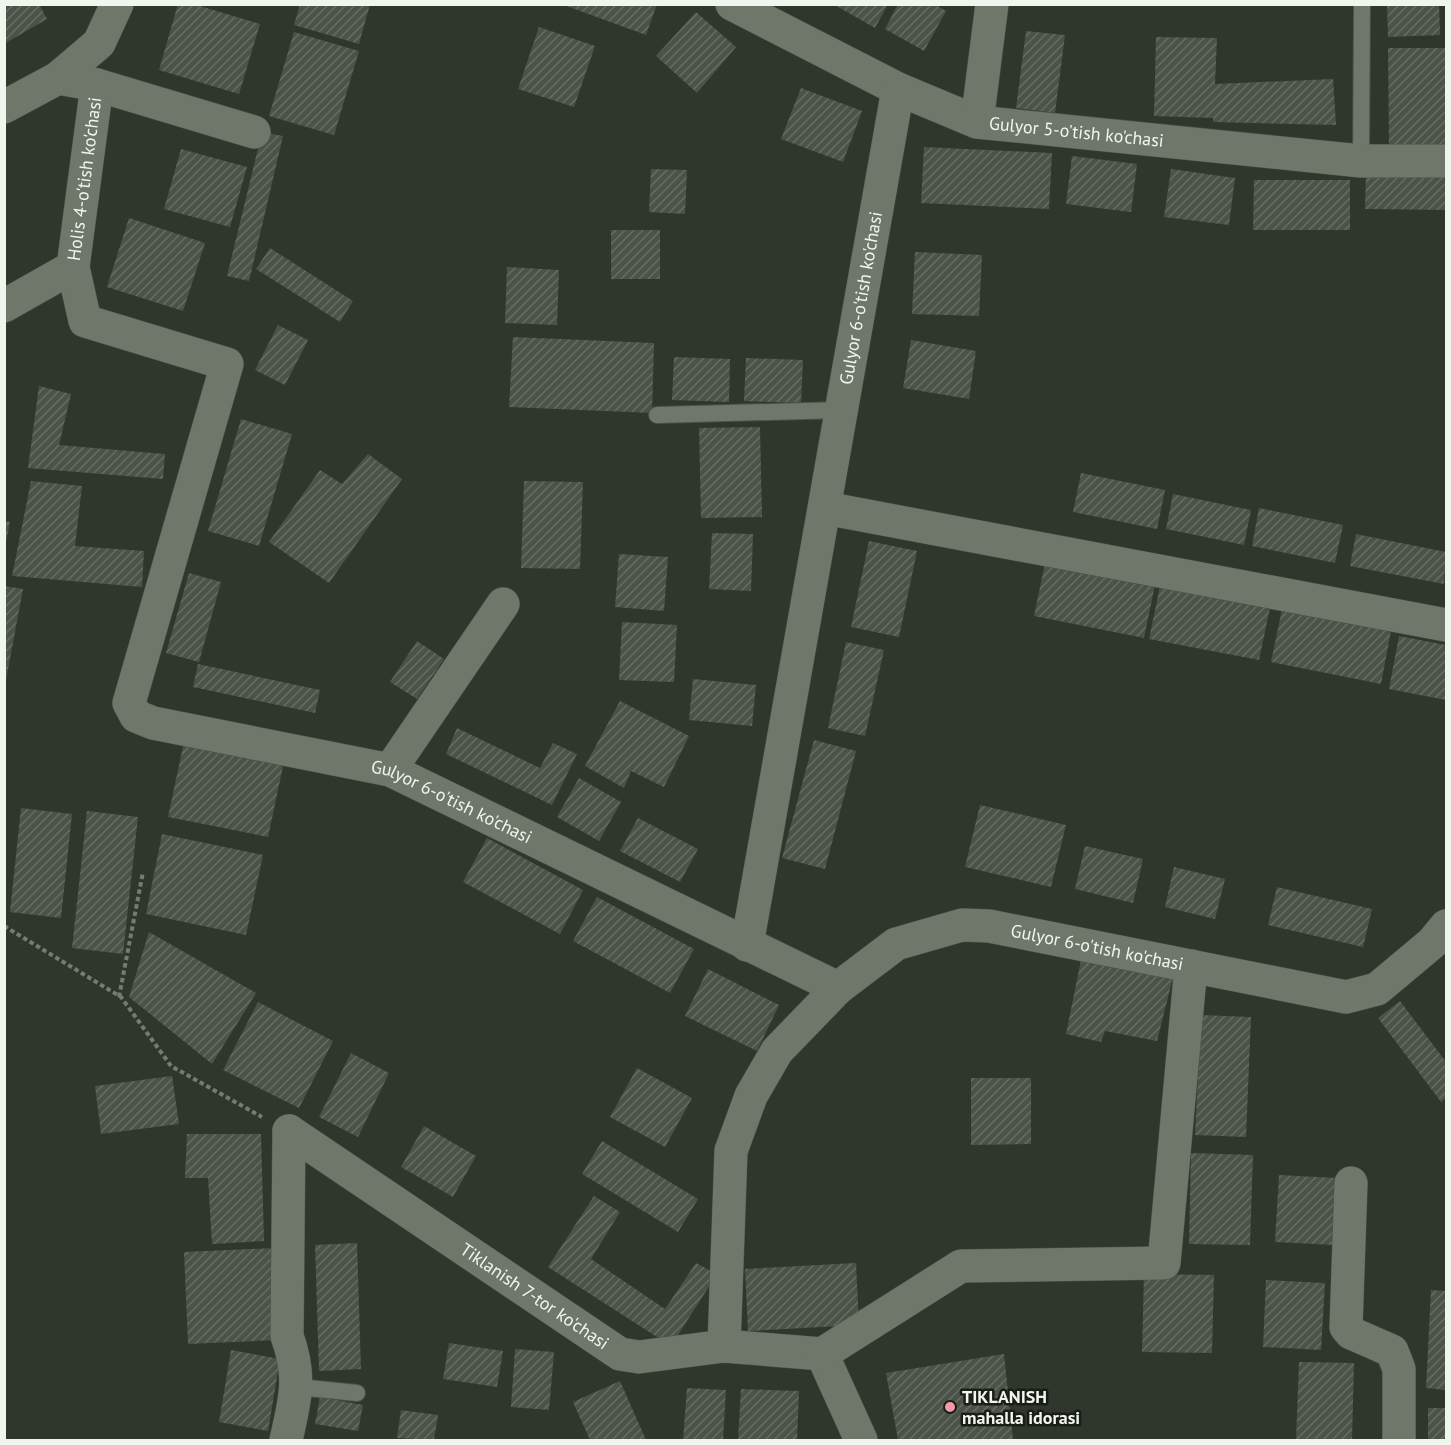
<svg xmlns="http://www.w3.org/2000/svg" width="1451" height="1445" font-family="'PT Sans',sans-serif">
<defs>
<pattern id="building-hatch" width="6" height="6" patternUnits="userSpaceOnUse" patternTransform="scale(1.5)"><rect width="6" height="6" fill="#4b5348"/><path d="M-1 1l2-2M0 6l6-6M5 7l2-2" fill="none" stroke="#656c63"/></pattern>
</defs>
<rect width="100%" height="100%" fill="#2f362b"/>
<g fill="url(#building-hatch)">
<polygon points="4,4 39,4 47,19 4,44"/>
<polygon points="178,4 193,4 260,24 239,94 159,70"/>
<polygon points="300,4 370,4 359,44 294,25"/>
<polygon points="561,4 657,4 646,35"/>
<polygon points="833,4 888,4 875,28"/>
<polygon points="898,4 934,4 946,11 924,51 885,29"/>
<polygon points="1387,4 1439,4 1440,35 1388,37"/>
<polygon points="696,12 736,47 697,93 656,56"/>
<polygon points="539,27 595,46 574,107 518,89"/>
<polygon points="1026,31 1065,35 1055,113 1016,108"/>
<polygon points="294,32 359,51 334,135 269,116"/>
<polygon points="1156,37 1217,38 1215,84 1333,79 1336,125 1213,122 1213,118 1154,116"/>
<polygon points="1388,48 1446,48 1446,147 1389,148"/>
<polygon points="801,88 862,111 843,162 781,139"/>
<polygon points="262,132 283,136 249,281 227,276"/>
<polygon points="924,147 1052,153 1049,209 921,203"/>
<polygon points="181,149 247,167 230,227 164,209"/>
<polygon points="1072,156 1137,164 1131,212 1066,204"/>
<polygon points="651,169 687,170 685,214 649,212"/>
<polygon points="1171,169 1235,178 1229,225 1164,217"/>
<polygon points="1366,171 1446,172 1446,210 1365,209"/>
<polygon points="1254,180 1350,180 1350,230 1253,230"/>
<polygon points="129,218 205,243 183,311 107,287"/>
<rect x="611" y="230" width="49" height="49"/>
<polygon points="270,248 353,301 340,322 256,269"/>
<polygon points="915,252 982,255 979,316 912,314"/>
<polygon points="507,267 559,270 557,325 505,323"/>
<polygon points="278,325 308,340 285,385 255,370"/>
<polygon points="513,337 654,343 652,413 509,407"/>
<polygon points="911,340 976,351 969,399 903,388"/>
<polygon points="674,357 730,359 729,402 672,400"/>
<polygon points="746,358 803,360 801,403 744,401"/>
<polygon points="39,386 71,394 59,445 165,454 163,479 28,468"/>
<polygon points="241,419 292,434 259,546 208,531"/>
<polygon points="760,427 762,517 701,518 699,428"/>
<polygon points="368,454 402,479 329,583 269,542 320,470 342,484"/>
<polygon points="1081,473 1165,490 1157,529 1073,512"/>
<polygon points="31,481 82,486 75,546 144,551 142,587 12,576"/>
<polygon points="524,481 583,482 580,569 521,568"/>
<polygon points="1173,494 1251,510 1244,545 1166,529"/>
<polygon points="1259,508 1343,525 1335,563 1252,546"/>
<polygon points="4,521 10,522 6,542 4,542"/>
<polygon points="712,533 753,534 751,591 709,589"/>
<polygon points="1356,534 1446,552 1444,584 1350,566"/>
<polygon points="869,541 917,551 899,637 851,627"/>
<polygon points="619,554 668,557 664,611 615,607"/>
<polygon points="1045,563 1155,585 1144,638 1034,616"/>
<polygon points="189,573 221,582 199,662 166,653"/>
<polygon points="4,586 23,589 6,680 4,680"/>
<polygon points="1160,586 1270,608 1259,660 1149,639"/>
<polygon points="1282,609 1391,631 1381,684 1271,662"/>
<polygon points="622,622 677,625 674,682 619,680"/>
<polygon points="1399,636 1446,645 1446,700 1389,689"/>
<polygon points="417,641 444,659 417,699 390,682"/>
<polygon points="846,642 884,650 865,736 828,728"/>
<polygon points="198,664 320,690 315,713 193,687"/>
<polygon points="693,679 756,685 752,726 689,720"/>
<polygon points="620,701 689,736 664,787 631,771 624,788 585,766"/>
<polygon points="457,728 540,768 553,743 577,754 552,805 446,754"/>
<polygon points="185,737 285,757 268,837 168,817"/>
<polygon points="814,740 856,751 825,869 782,858"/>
<polygon points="579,778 621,802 599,841 557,817"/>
<polygon points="980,805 1066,825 1051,887 965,867"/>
<polygon points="21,808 72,814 61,918 10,912"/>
<polygon points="87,811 138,817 123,954 72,948"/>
<polygon points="638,818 698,849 680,882 620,851"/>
<polygon points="162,834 263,855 246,935 146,914"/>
<polygon points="487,838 583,890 560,934 463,882"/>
<polygon points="1085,846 1143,859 1133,903 1075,889"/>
<polygon points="1174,867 1225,879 1215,919 1165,907"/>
<polygon points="1277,887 1372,909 1363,947 1268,925"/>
<polygon points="597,897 694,949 670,993 573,941"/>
<polygon points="149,932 256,993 212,1064 129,997"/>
<polygon points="1082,955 1173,977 1157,1041 1105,1031 1101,1042 1066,1034"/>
<polygon points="708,969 779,1005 757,1051 685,1016"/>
<polygon points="1400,1001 1446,1062 1446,1098 1441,1102 1378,1018"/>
<polygon points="258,1002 333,1041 299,1108 223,1070"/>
<polygon points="1201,1015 1251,1017 1246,1137 1195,1135"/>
<polygon points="351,1053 389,1073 358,1137 319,1117"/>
<polygon points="637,1068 692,1098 665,1147 610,1117"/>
<polygon points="172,1076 179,1124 101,1134 95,1086"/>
<polygon points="971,1078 1031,1078 1031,1144 971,1145"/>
<polygon points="424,1126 476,1156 453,1197 401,1167"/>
<polygon points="187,1134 261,1134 264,1241 212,1244 208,1178 185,1178"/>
<polygon points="602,1141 698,1199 678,1232 582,1174"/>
<polygon points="1191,1153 1253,1155 1250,1245 1189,1244"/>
<polygon points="1279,1175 1337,1178 1333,1245 1275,1242"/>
<polygon points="594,1196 620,1212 591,1259 665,1309 696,1263 717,1274 671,1346 548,1267"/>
<polygon points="357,1243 361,1369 319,1371 315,1245"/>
<polygon points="275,1248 278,1340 188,1344 184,1252"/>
<polygon points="856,1263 859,1325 748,1331 745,1269"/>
<polygon points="1144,1274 1214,1275 1212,1353 1142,1352"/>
<polygon points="1266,1280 1325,1283 1321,1350 1263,1347"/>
<polygon points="1431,1290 1446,1291 1446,1390 1426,1388"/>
<polygon points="449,1343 503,1351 497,1387 443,1379"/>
<polygon points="515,1349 554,1352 549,1410 511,1407"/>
<polygon points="231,1350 280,1359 268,1431 219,1422"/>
<polygon points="1004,1354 1013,1440 898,1440 886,1373"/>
<polygon points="1299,1362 1354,1363 1352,1440 1296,1440"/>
<polygon points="620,1381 646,1440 590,1440 573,1402"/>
<polygon points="687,1388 726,1390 723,1440 683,1440"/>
<polygon points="741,1389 799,1391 797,1440 738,1440"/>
<polygon points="320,1397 363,1405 358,1431 315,1424"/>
<rect x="1428" y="1408" width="18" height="32"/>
<polygon points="401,1410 438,1415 434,1440 397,1438"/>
</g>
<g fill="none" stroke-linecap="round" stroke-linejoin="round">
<defs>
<g id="lane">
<polyline points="1361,161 1362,6"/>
<polyline points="657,415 842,410"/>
<polyline points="298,1387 357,1393"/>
</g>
<g id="street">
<path id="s1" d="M732 4 898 89 977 122 1361 161H1446"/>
<polyline points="58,78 97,85 254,132"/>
<polyline points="4,107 58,78 99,43 117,4"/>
<polyline points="977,122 992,4"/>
<path id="s2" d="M73 267 85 321 227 364 129 703 136 716 153 723 390 770 838 988"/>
<path id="s3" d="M4 306 73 267 97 85"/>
<polyline points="825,508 1446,625"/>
<polyline points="390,770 503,604"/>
<path id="s4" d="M747 945 898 89"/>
<path id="s5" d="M289 1131 620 1354 639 1357 724 1346 822 1354 861 1440"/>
<polyline points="1351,1183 1346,1327 1351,1333 1392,1351 1399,1369 1399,1440"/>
<path id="s6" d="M724 1346 731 1151 751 1096 777 1051 838 988 896 944 962 925 989 926 1346 997 1377 989 1432 943 1446 926"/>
<polyline points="822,1354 961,1266 1164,1263 1191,966"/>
<path d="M286 1440C295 1400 302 1377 287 1336L289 1131"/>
</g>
</defs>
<use href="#lane" stroke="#4b5148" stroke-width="18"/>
<use href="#street" stroke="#4b5148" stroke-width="34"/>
<g stroke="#757b72" stroke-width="4" stroke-dasharray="4.5 3" stroke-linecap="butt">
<polyline points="4,926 121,997 171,1066 262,1117"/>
<polyline points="119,997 143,872"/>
</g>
<use href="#lane" stroke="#6f776b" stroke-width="16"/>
<use href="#street" stroke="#6f776b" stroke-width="33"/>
</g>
<circle fill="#f49aa5" stroke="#191c17" stroke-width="2" cx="950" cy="1407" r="6"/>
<g text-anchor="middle" stroke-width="5" stroke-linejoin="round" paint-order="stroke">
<g font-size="18" fill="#f0f5ee" stroke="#191c17">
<text dy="6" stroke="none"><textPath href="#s1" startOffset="372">Gulyor 5-o'tish ko'chasi</textPath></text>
<text dy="6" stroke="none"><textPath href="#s3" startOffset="168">Holis 4-o'tish ko'chasi</textPath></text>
<text dy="6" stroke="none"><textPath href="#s4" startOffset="657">Gulyor 6-o'tish ko'chasi</textPath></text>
<text dy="6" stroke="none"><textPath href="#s2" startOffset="900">Gulyor 6-o'tish ko'chasi</textPath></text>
<text dy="6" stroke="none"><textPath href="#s6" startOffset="672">Gulyor 6-o'tish ko'chasi</textPath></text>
<text dy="6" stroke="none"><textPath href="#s5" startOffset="296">Tiklanish 7-tor ko'chasi</textPath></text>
</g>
<g font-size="18" font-weight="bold" fill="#f0f5ee" stroke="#191c17" text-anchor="start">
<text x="962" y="1403">TIKLANISH<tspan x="962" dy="21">mahalla idorasi</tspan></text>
</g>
</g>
<rect width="1451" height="1445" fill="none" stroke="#f0f5ee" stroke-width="12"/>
</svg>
